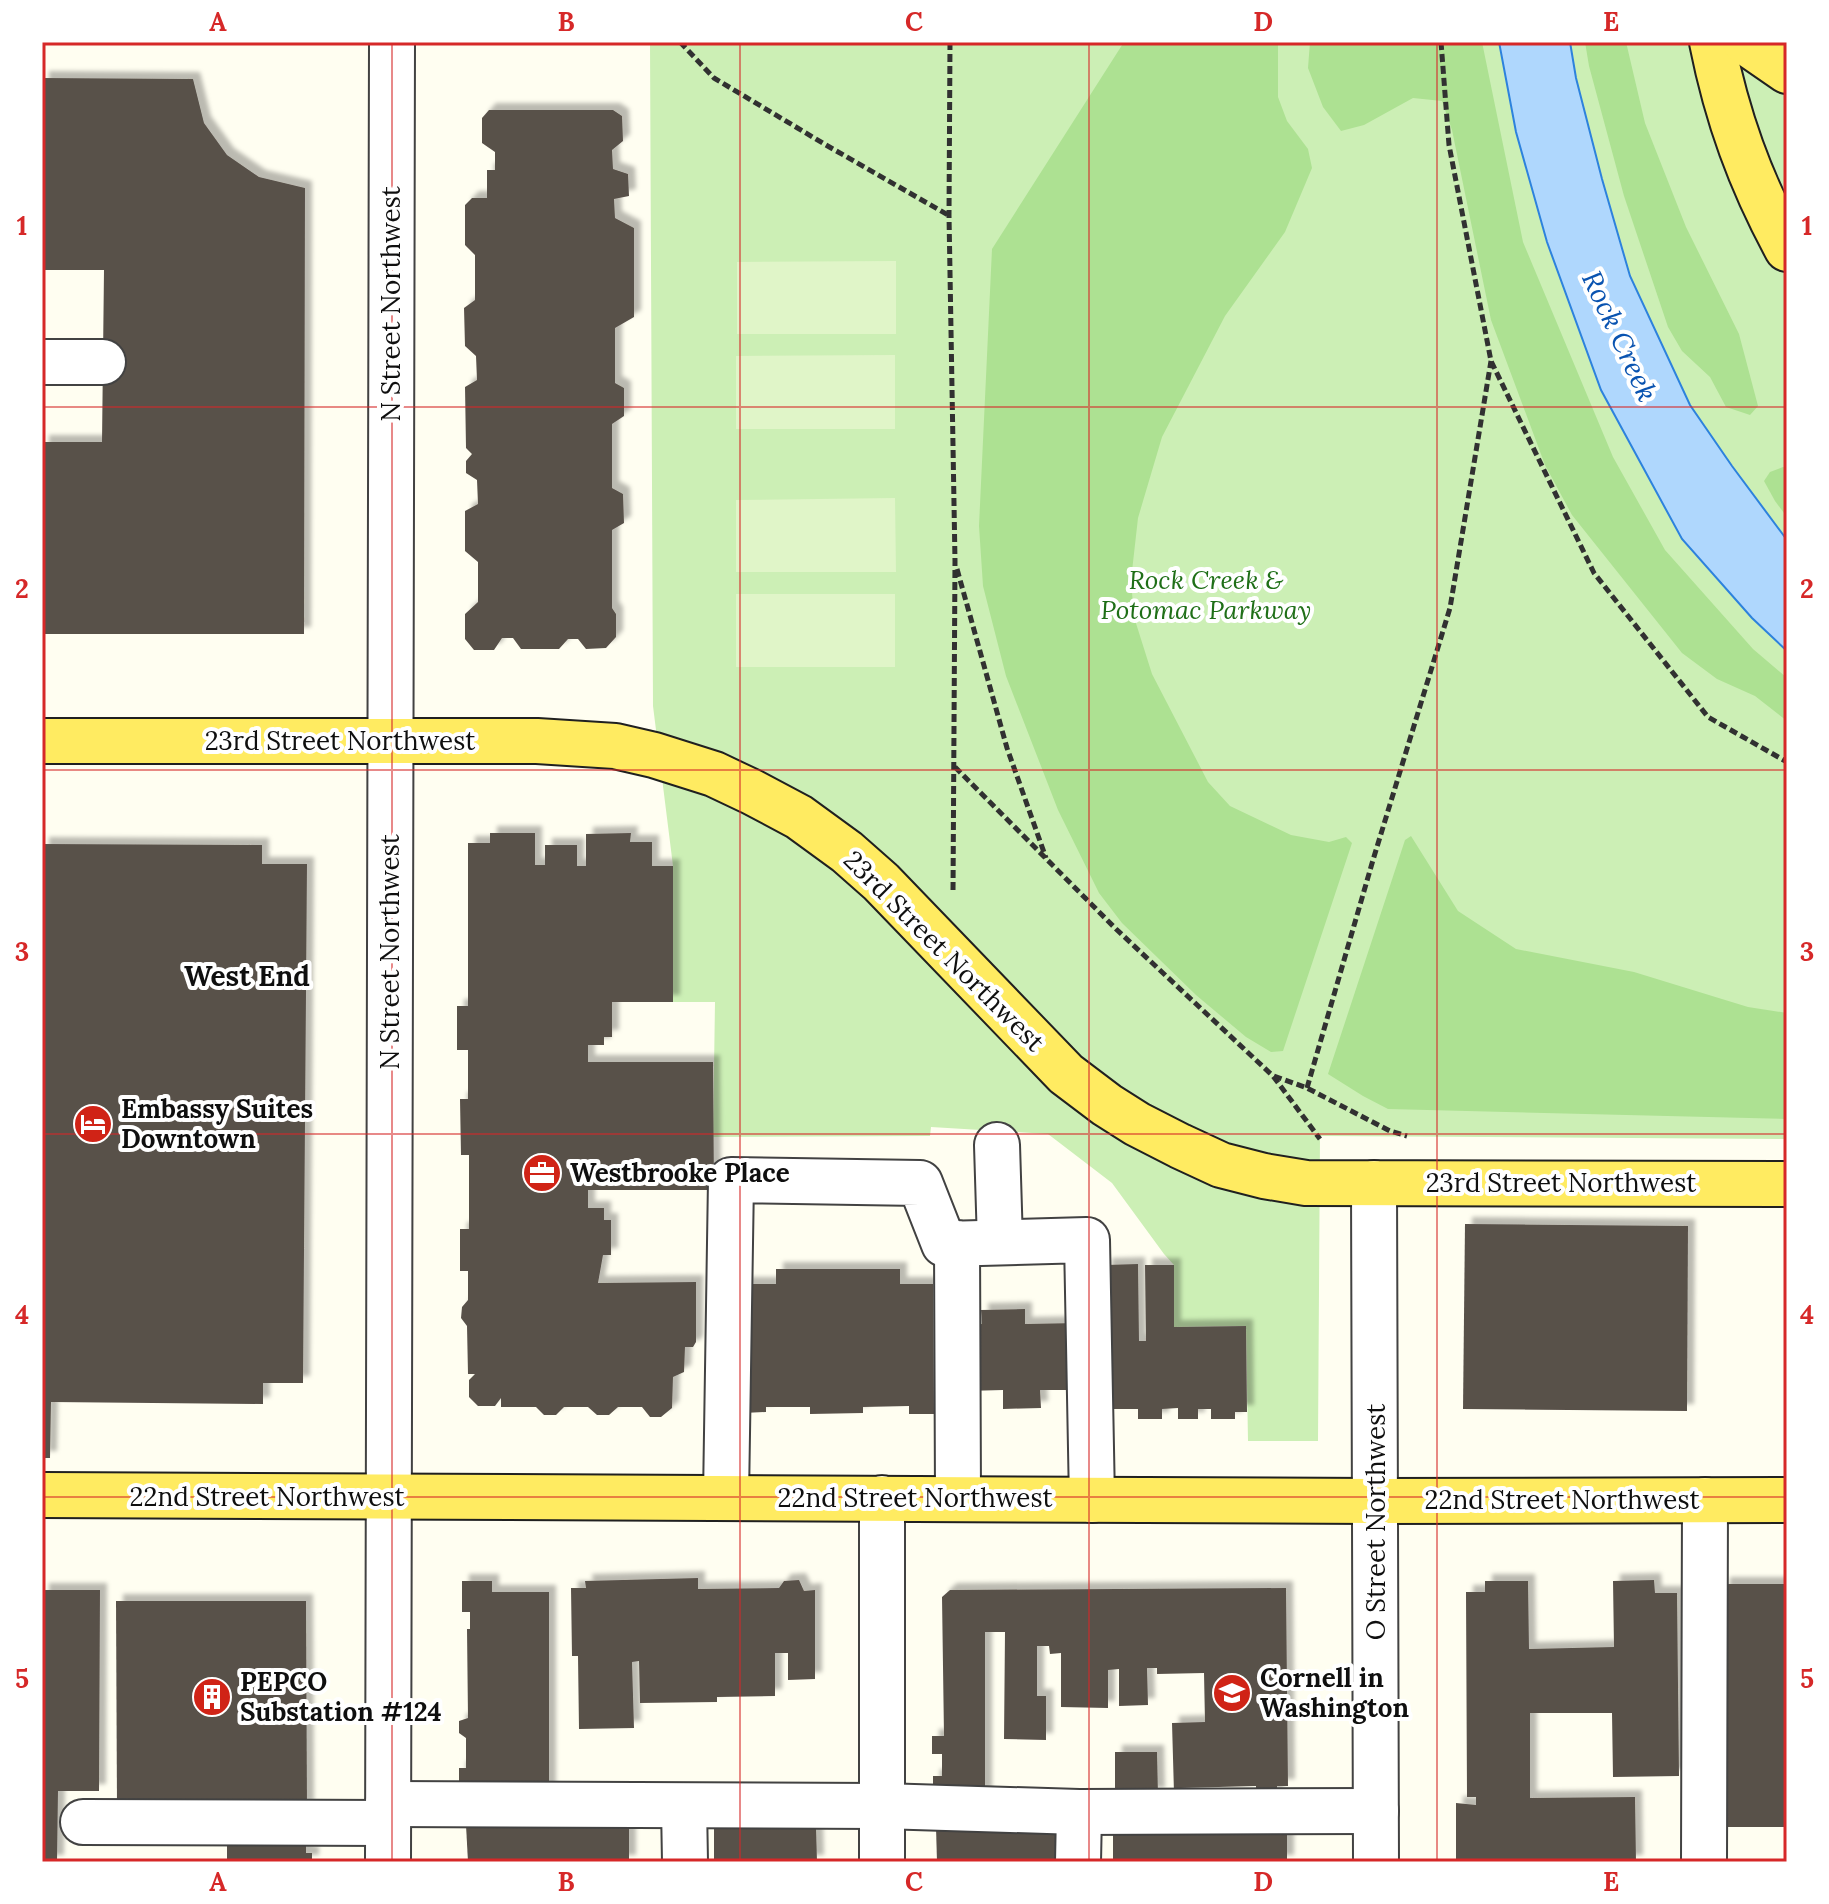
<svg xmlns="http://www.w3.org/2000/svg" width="1829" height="1904" font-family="Lora,serif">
<defs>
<filter id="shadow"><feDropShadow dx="7" dy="-7" stdDeviation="2" flood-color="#0004"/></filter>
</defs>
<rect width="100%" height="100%" fill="#fffef1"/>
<polygon fill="#ccefb5" points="650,42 1787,42 1787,1139 1320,1136 1318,1441 1248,1441 1246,1326 1174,1327 1174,1265 1164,1254 1112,1183 1048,1134 931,1127 930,1136 713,1137 715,1002 673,1002 673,866 653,706"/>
<g fill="#ade192">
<polygon points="1124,42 1278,42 1278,97 1287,121 1308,149 1312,168 1285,232 1225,316 1162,437 1138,518 1131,580 1134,617 1152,674 1208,782 1230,806 1291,835 1329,842 1346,837 1352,843 1283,1051 1271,1052 1246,1037 1196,995 1122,923 1099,893 1058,810 1006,676 983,586 979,526 992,249"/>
<polygon points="1310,42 1482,42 1523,242 1613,457 1665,550 1753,649 1787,678 1787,721 1755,696 1717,679 1682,653 1572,515 1545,465 1491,320 1452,130 1442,101 1413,98 1364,125 1341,131 1323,107 1308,68"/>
<polygon points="1585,42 1626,42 1645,123 1686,227 1739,334 1758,406 1750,415 1726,407 1710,377 1682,351 1668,327 1624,196 1589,66"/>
<polygon points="1783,467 1787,468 1787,517 1775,501 1764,481 1770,472"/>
<polygon points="1411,836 1458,911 1516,949 1634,972 1748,1007 1787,1013 1787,1119 1388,1109 1363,1096 1328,1074 1405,840"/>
</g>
<g fill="#e0f5c8">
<polygon points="896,261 896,334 737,334 737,262"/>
<polygon points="895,355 895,429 736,429 736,356"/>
<polygon points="895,498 896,572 736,572 736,500"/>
<rect x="736" y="594" width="159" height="73"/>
</g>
<polygon fill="#afd7fd" stroke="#2d82dd" stroke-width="2" points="1499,42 1570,42 1576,78 1602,179 1630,276 1690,405 1732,466 1787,540 1787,651 1752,618 1682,539 1601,390 1547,242 1516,132"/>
<g fill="#59514a" filter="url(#shadow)">
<polygon points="42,78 193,79 204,123 227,155 259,177 305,188 304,634 42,634 42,442 102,442 104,270 42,270"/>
<polygon points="489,110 613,110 622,116 623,141 612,150 613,169 628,174 629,196 614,199 615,218 634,228 634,317 615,328 615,383 624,388 624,416 612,424 612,488 623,494 624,523 612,530 612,608 616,614 616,637 606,648 586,649 578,639 568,639 559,649 521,649 513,638 502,638 494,650 474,650 465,639 465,614 478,602 478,562 465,551 465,511 478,504 477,480 466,473 466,461 472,454 466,448 465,387 477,380 476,356 465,346 464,308 475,300 475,255 465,245 465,205 472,198 487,198 487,170 495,170 495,152 482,143 482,118"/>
<polygon points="490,833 535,833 535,865 545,865 545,845 577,845 577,866 586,866 586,834 631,833 630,842 652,842 652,866 673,866 673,1002 612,1002 612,1037 604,1037 604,1045 588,1045 588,1062 713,1062 714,1190 588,1190 588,1208 604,1208 604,1220 611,1220 611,1255 603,1255 598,1283 696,1282 696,1342 693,1347 685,1347 684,1372 673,1377 672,1408 661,1417 650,1417 642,1407 618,1407 609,1415 597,1415 588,1407 564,1407 556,1415 544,1415 536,1407 501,1407 501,1398 495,1406 478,1406 469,1397 469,1380 475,1374 468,1374 467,1326 461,1318 462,1307 468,1300 468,1271 460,1271 460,1229 469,1229 469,1155 461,1155 460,1099 468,1099 468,1050 457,1050 457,1006 468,1006 468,843 490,843"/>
<polygon points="42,844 262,845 262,864 307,864 303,1383 263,1383 263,1404 51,1402 50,1458 42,1458"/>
<polygon points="1465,1224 1688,1226 1687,1411 1463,1409"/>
<polygon points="1138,1264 1139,1341 1146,1341 1145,1265 1174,1265 1174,1327 1246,1326 1247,1412 1235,1412 1235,1419 1211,1419 1211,1409 1198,1409 1198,1419 1178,1419 1178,1408 1162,1409 1162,1419 1138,1419 1138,1409 1100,1409 1105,1265"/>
<polygon points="776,1269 900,1269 900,1284 933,1284 934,1414 909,1414 909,1406 863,1407 863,1413 810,1414 810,1407 766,1407 766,1412 743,1413 742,1284 776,1284"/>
<polygon points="1025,1309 1025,1324 1078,1323 1078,1390 1040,1390 1041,1408 1003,1409 1003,1390 966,1391 965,1325 982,1324 981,1310"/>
<polygon points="698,1578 698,1589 779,1588 784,1581 799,1580 804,1591 815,1590 815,1679 788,1680 788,1653 775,1653 775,1696 717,1697 717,1702 640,1703 639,1661 632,1662 634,1728 579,1729 578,1656 572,1656 571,1588 586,1588 585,1581"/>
<polygon points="1654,1580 1655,1593 1677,1593 1679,1776 1613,1777 1612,1713 1530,1713 1530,1798 1635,1797 1636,1862 1456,1862 1456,1803 1476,1805 1476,1797 1467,1797 1466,1592 1485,1592 1485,1581 1528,1581 1529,1649 1614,1647 1613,1581"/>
<polygon points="462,1581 492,1581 492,1592 549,1592 549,1795 459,1793 459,1768 466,1768 466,1738 459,1733 459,1721 468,1718 467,1629 470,1629 470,1612 462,1612"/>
<polygon points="1723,1584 1787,1584 1787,1827 1710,1827"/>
<polygon points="1286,1588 1288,1786 1277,1786 1277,1796 1256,1796 1256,1786 1181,1788 1181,1793 1174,1793 1172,1723 1205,1722 1204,1673 1157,1674 1157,1668 1147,1668 1148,1705 1119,1706 1119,1669 1108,1670 1108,1708 1061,1707 1061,1653 1050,1654 1049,1646 1037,1646 1037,1696 1046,1696 1046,1740 1004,1739 1005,1632 985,1632 985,1795 933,1793 933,1776 942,1776 942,1754 932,1754 932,1736 944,1736 942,1597 950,1590"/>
<polygon points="42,1590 100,1590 99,1791 58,1791 57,1862 42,1862"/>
<polygon points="116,1601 306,1601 307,1808 117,1807"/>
<polygon points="1115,1752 1157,1752 1158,1795 1115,1793"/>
<polygon points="466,1825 629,1825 629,1862 468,1862"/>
<polygon points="714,1826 816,1827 817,1862 714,1862"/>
<polygon points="936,1827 1061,1830 1061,1862 937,1862"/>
<polygon points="1113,1828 1287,1829 1287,1862 1113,1862"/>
<polygon points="227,1841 306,1841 306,1853 312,1853 312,1862 227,1862"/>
</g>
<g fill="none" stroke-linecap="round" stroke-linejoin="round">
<defs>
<g id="minor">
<polyline points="42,362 103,362"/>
<polyline points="997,1145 1000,1242"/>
<polyline points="1374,1183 1376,1862"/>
<polyline points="957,1243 958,1498"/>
<polyline points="726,1497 731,1180 920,1183 944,1244 1087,1240 1092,1500"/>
<polyline points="882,1498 882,1862"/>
<polyline points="388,1804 882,1806 1079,1812 1376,1811"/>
<polyline points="684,1806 685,1862"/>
<polyline points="83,1822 388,1823"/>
<polyline points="388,1862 392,42"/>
<polyline points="1078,1862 1079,1812"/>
<polyline points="1704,1862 1705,1500"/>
</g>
<g id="major">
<path d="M1712 42C1727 117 1750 181 1787 249"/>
<polyline points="1745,42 1787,71"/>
<polyline points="42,741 537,741 615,746 654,755 714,774 752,792 799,817 847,852 881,882 1066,1074 1107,1105 1137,1124 1180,1146 1221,1165 1264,1176 1306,1183 1787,1184"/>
<polyline points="42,1495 1376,1501 1787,1500"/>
</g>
</defs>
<use href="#minor" stroke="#424242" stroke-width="48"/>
<use href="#major" stroke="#202020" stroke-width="48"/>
<g stroke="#313131" stroke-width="5" stroke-dasharray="8 4" stroke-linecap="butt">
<polyline points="680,42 714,78 826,145 948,215"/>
<polyline points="950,42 949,215 955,561 953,893"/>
<polyline points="1441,42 1449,145 1491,361 1594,573 1708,717 1787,762"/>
<polyline points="957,569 1007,748 1046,858"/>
<polyline points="955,767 1116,929 1273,1076 1320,1139"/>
<polyline points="1274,1076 1307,1088 1390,1131 1407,1136"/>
<polyline points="1307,1088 1373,860 1450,608 1491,361"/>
</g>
<use href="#minor" stroke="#fff" stroke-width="44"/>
<use href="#major" stroke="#ffeb61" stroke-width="44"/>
</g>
<path fill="none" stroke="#d62828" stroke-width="2" stroke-opacity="0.55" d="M392 42V1862M740 42V1862M1089 42V1862M1437 42V1862M42 407H1787M42 770H1787M42 1134H1787M42 1497H1787"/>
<defs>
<symbol id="hotel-disc" viewBox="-11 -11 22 22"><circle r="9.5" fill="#d02316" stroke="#fff"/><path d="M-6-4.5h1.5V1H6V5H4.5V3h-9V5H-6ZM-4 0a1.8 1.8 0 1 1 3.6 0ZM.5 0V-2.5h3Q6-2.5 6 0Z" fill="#fff"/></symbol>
<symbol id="office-disc" viewBox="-11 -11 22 22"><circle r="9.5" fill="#d02316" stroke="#fff"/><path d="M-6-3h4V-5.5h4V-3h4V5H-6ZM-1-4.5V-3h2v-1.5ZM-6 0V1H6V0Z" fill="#fff"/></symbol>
<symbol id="school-disc" viewBox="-11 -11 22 22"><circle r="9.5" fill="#d02316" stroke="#fff"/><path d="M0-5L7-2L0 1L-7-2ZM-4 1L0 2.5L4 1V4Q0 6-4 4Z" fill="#fff"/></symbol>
<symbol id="building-disc" viewBox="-11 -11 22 22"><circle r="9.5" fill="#d02316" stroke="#fff"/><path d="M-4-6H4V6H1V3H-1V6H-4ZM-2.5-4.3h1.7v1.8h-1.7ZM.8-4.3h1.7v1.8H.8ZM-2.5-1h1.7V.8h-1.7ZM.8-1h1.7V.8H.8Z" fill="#fff"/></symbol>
</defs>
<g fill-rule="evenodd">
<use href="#hotel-disc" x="71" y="1102" width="44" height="44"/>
<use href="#office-disc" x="520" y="1151" width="44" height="44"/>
<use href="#school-disc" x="1210" y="1671" width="44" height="44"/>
<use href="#building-disc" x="190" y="1675" width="44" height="44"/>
</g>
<g text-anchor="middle" stroke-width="8" stroke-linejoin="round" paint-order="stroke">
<g font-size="26" fill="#0f0f0f" stroke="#fff">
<text transform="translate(391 304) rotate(-90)" y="9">N Street Northwest</text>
<text x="340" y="750">23rd Street Northwest</text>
<text transform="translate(944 951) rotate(45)" y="9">23rd Street Northwest</text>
<text transform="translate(390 952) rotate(-90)" y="9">N Street Northwest</text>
<text x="1561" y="1192">23rd Street Northwest</text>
<text x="267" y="1506">22nd Street Northwest</text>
<text x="915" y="1507">22nd Street Northwest</text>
<text x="1562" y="1509">22nd Street Northwest</text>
<text transform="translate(1376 1522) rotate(-90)" y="9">O Street Northwest</text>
</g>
<g font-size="26" font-style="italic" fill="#1f6f17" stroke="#fff">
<text x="1206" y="589">Rock Creek &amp;<tspan x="1206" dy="30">Potomac Parkway</tspan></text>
</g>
<g font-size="26" font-weight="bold" fill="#0f0f0f" stroke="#fff" text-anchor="start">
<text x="121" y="1118">Embassy Suites<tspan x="121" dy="30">Downtown</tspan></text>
<text x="570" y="1182">Westbrooke Place</text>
<text x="1260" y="1687">Cornell in<tspan x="1260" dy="30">Washington</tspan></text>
<text x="240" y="1691">PEPCO<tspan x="240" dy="30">Substation #124</tspan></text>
</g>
<g font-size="28" font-style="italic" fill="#0953b0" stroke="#fff">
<text transform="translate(1620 336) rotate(65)" y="10">Rock Creek</text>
</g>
<g font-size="28" font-weight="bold" fill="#0f0f0f" stroke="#fff">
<text x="247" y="986">West End</text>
</g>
</g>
<rect width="1829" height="1904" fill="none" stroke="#ffffff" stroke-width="88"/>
<rect x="44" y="44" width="1741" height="1816" fill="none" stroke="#d62828" stroke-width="3"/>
<g font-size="26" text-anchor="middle" font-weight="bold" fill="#d62828">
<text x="218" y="31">A</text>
<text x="566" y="31">B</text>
<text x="914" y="31">C</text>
<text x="1263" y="31">D</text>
<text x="1611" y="31">E</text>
<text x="22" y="235">1</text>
<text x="1807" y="235">1</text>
<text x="22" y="598">2</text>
<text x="1807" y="598">2</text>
<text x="22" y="961">3</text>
<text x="1807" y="961">3</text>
<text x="22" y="1324">4</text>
<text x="1807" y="1324">4</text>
<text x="22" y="1688">5</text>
<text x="1807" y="1688">5</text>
<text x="218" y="1891">A</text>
<text x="566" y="1891">B</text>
<text x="914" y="1891">C</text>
<text x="1263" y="1891">D</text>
<text x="1611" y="1891">E</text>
</g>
</svg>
